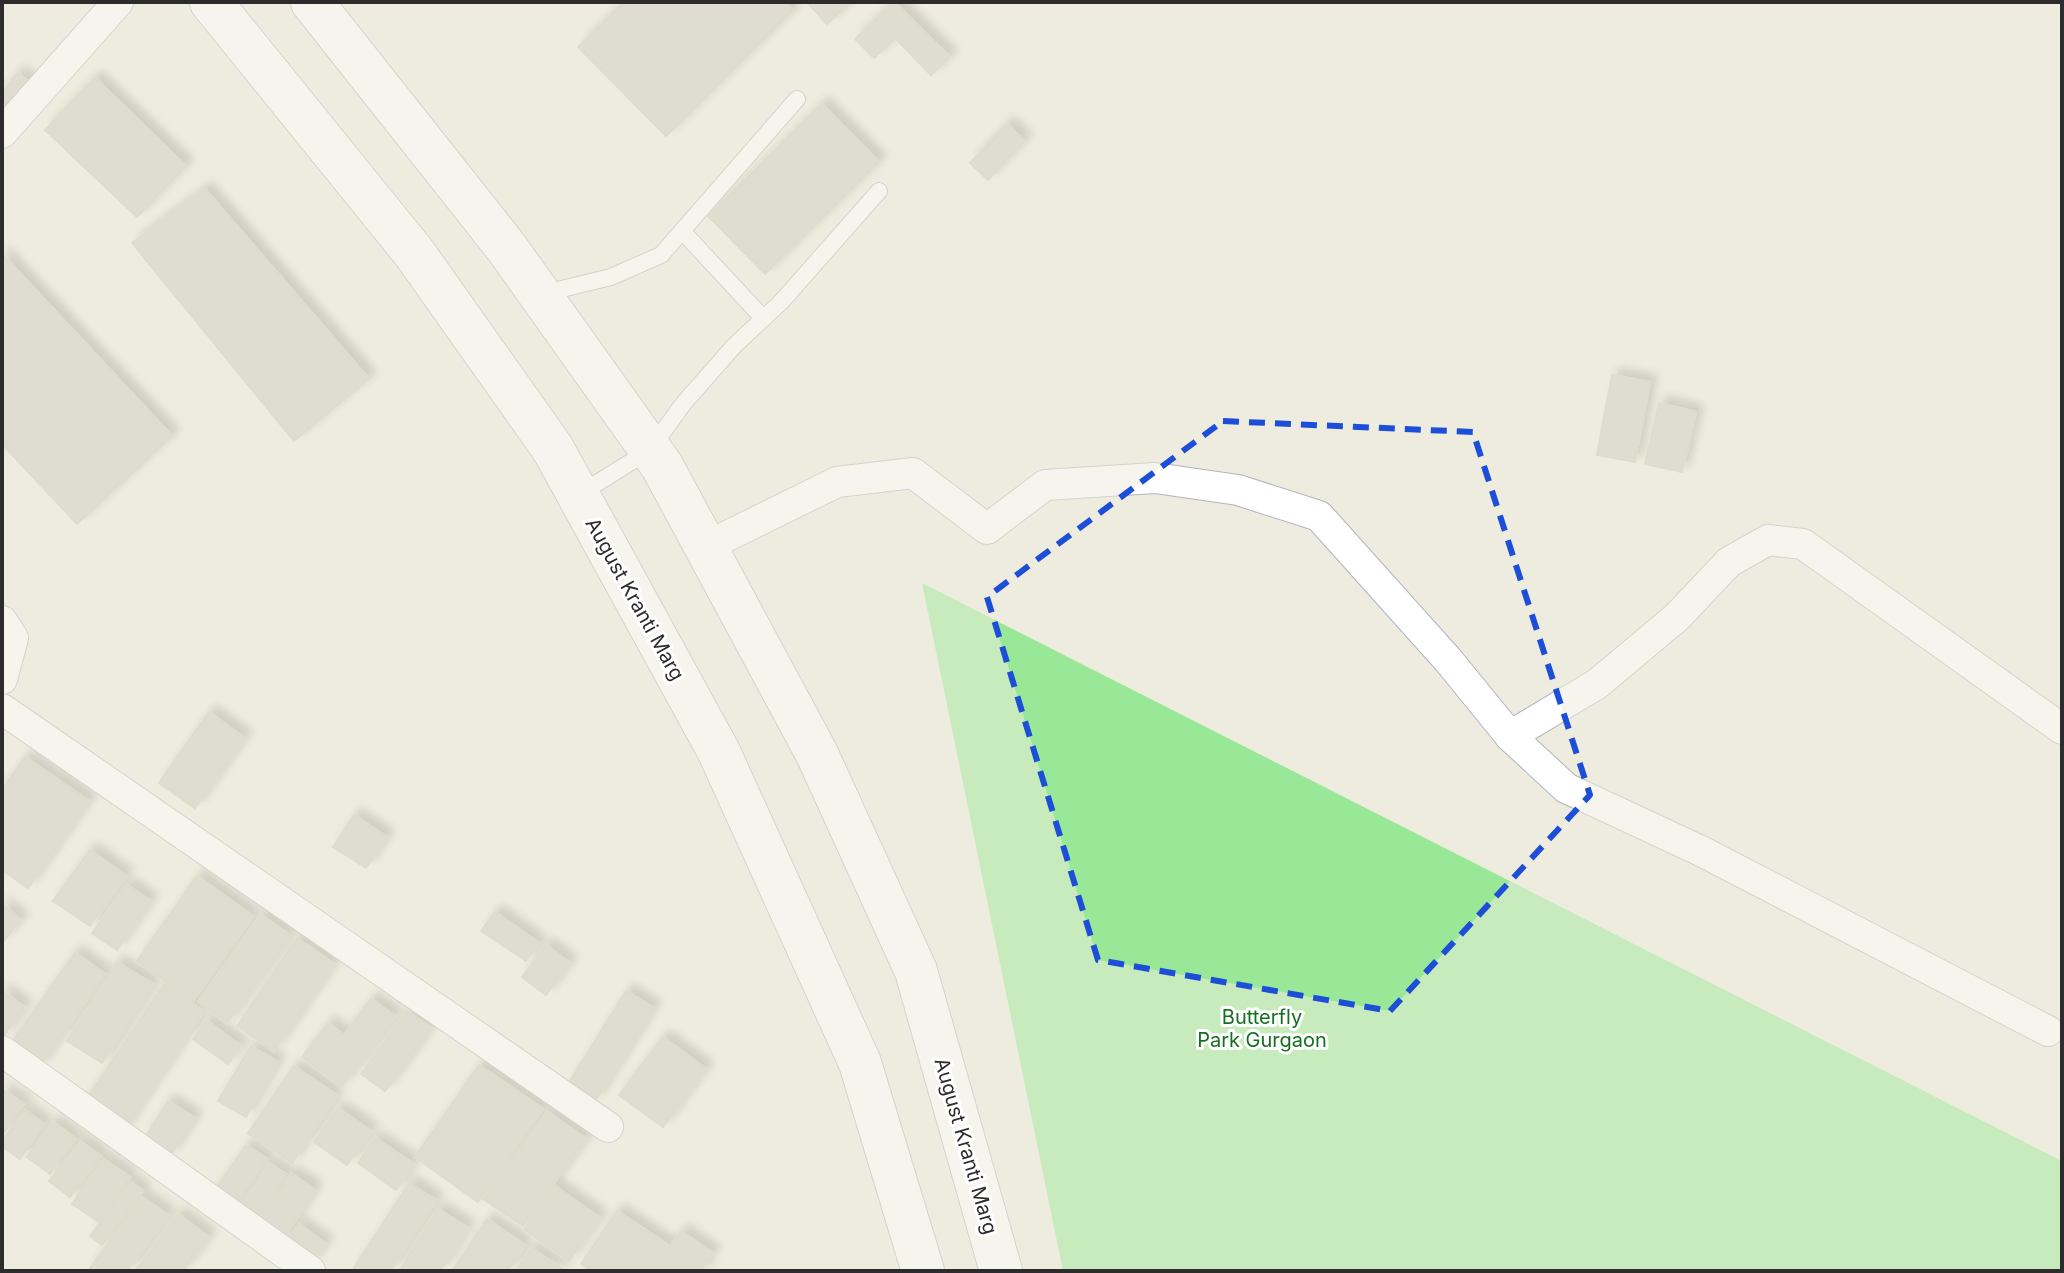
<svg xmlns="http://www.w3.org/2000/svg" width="2064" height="1273" font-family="Inter,sans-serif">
<defs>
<filter id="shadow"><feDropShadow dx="7" dy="-7" stdDeviation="4" flood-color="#0004"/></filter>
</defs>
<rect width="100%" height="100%" fill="#eeecde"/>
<polygon fill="#99e897" points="922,583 2062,1161 2062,1271 1063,1271"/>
<g fill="#c9c9bc" stroke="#cac9b7" stroke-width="2" filter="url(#shadow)">
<polygon points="624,2 784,2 793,11 666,136 578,47"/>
<polygon points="807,2 851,2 827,24"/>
<polygon points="894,2 950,57 931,75 895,38 874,58 855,39"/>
<polygon points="18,73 38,90 17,114 2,102 2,92"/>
<polygon points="95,78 186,166 137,217 45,130"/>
<polygon points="822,104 879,162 765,274 708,216"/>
<polygon points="1007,124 1025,141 988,180 970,163"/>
<polygon points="205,189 369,379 294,441 132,243"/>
<polygon points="2,254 172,436 77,524 2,444"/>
<polygon points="1612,375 1650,382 1635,462 1597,455"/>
<polygon points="1659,403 1696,412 1682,472 1645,464"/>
<polygon points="209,712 245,738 195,808 159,783"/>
<polygon points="25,757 89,801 28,888 2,870 2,789"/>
<polygon points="354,815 387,837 366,868 333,847"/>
<polygon points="90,850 126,876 90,926 53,901"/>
<polygon points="197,876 253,916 193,1001 137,961"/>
<polygon points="127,885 151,901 117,950 92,933"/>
<polygon points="2,904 21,920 2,943"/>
<polygon points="495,912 539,943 526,961 481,931"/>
<polygon points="261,915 290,935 227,1023 198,1002"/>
<polygon points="297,938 334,964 274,1051 237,1026"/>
<polygon points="546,945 570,963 546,995 522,977"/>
<polygon points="75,953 105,974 39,1068 9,1046"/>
<polygon points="117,962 153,984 102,1063 67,1041"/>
<polygon points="164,984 204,1011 121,1134 81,1107"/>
<polygon points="2,991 25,1007 2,1038"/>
<polygon points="626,991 654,1008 595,1101 568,1084"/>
<polygon points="371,999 395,1016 341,1087 302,1057 328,1023 344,1035"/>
<polygon points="407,1011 431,1028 385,1091 361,1074"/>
<polygon points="206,1020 241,1046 228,1064 193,1039"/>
<polygon points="663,1037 706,1069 663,1127 619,1095"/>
<polygon points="251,1046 278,1062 246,1117 218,1101"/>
<polygon points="479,1065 543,1109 478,1202 415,1157"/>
<polygon points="294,1066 337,1095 292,1163 248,1133"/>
<polygon points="3,1090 24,1104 2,1135 2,1092"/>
<polygon points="168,1101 195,1118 170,1156 144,1139"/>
<polygon points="338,1108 371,1131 347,1165 314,1142"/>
<polygon points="25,1110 44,1124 20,1159 2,1146 2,1141"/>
<polygon points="547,1111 586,1139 523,1226 483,1199"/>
<polygon points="53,1122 76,1139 50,1174 27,1157"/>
<polygon points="375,1138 414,1164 396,1190 358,1163"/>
<polygon points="80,1141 101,1156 70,1197 49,1181"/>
<polygon points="246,1145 267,1159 232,1210 211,1196"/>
<polygon points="103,1159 130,1177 99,1222 72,1204"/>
<polygon points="269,1163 286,1174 255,1223 237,1211"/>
<polygon points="291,1173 315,1190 282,1241 257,1225"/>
<polygon points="131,1182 143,1191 102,1245 90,1236"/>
<polygon points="409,1183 436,1200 390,1271 352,1271"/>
<polygon points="555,1186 600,1218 569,1261 524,1229"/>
<polygon points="142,1197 168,1215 127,1271 88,1271"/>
<polygon points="438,1209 468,1228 440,1271 399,1271"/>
<polygon points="617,1211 670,1246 681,1231 713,1253 702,1268 707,1271 591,1271 581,1264"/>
<polygon points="178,1214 209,1237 183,1271 135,1271"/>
<polygon points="487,1219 525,1245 508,1271 452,1271"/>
<polygon points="299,1224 326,1244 311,1264 284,1245"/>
<polygon points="531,1248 566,1271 516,1271"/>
</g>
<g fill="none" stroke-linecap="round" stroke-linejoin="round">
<defs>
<g id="service">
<polyline points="683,232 763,318"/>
<polyline points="541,294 611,277 661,255 797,99"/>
<polyline points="578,495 650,450 683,404 734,346 782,301 879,191"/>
</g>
<g id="minor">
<polyline points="2,133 118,2"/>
<polyline points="705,547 837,482 913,473 987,529 1045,485 1155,478 1238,490 1319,516 1449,661 1510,736 1597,684 1677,617 1729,562 1768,540 1803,544 2062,729"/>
<polyline points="2,621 13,638 2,679"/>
<polyline points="2,709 608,1127"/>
<polyline points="1510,736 1566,788 1703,852 2048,1031"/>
<polyline points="2,1051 310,1271"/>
</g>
<g id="secondary">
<polyline points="211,2 415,254 553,449 719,752 860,1063 923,1271"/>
<polyline points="312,2 506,247 662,466 817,754 916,971 1001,1271"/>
</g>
</defs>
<use href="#service" stroke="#b3b2c0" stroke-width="18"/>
<use href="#minor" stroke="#b3b2c0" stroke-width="32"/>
<use href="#secondary" stroke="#b3b2c0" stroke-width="44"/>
<use href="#service" stroke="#fff" stroke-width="16"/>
<use href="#minor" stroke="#fff" stroke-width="30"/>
<use href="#secondary" stroke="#fff" stroke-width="42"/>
</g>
<path d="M0 0H2064V1273H0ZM1223 421 1473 432 1590 795 1390 1011 1098 960 987 597Z" fill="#eeecde" fill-opacity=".55" fill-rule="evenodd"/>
<path fill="none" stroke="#1d4ed8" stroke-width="6" stroke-dasharray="16 10" stroke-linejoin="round" d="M1223 421 1473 432 1590 795 1390 1011 1098 960 987 597Z"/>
<g text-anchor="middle" stroke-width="6" stroke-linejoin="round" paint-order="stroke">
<g font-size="20" fill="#2c2c2c" stroke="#fff">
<text transform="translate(635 599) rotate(61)" y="7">August Kranti Marg</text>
<text transform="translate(966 1146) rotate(74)" y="7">August Kranti Marg</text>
</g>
<g font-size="20" fill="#166f20" stroke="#fff">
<text x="1262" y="1024">Butterfly<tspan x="1262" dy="23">Park Gurgaon</tspan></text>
</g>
</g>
<rect width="2064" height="1273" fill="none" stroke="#2c2c2c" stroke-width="8"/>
</svg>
